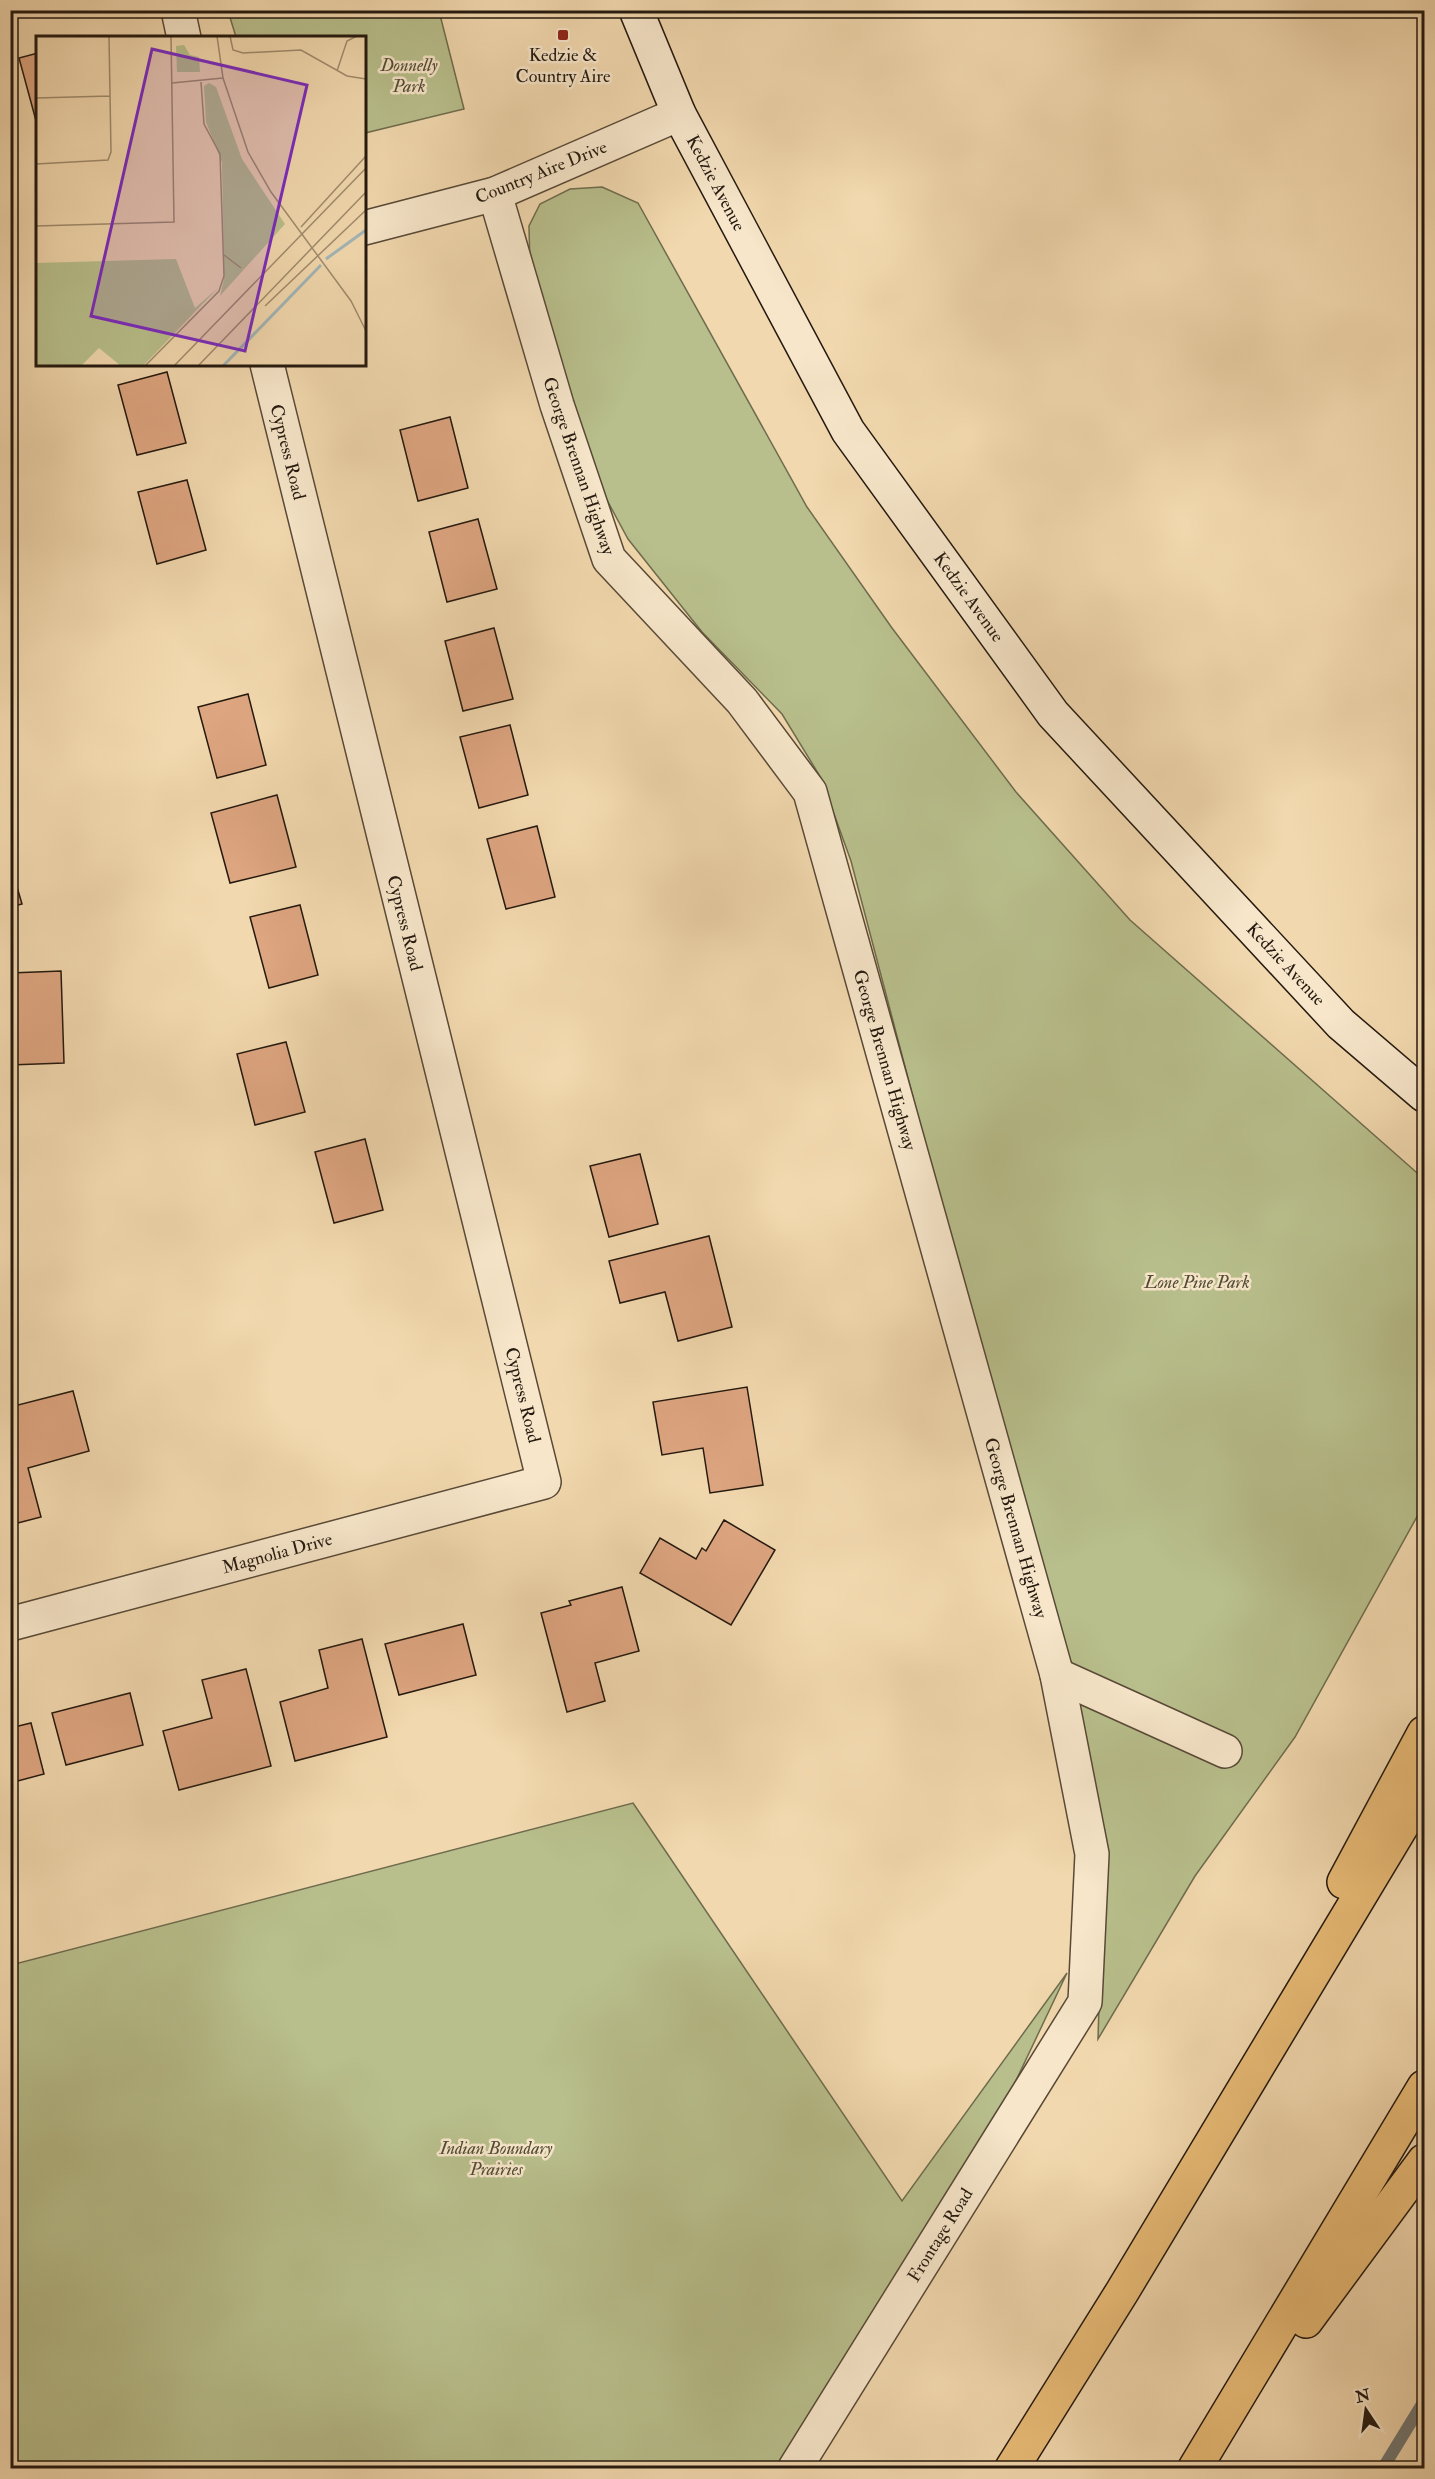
<svg xmlns="http://www.w3.org/2000/svg" width="1435" height="2479" font-family="'IM FELL Double Pica',serif">
<rect width="100%" height="100%" fill="#f2d8ae"/>
<filter id="stains"><feTurbulence type="fractalNoise" baseFrequency=".00333" numOctaves="4"/><feColorMatrix values="0 0 0 0 .2 0 0 0 0 .09 0 0 0 0 .02 0 0 0 .5 -.17"/></filter>
<radialGradient id="worn" r=".72"><stop offset=".6" stop-color="#630" stop-opacity="0"/><stop offset="1" stop-color="#630" stop-opacity=".3"/></radialGradient>
<g fill="#b8bf8c" stroke="#6e6c4e" stroke-width="1.5">
<polygon points="228,11 439,11 464,109 365,133 364,38 236,37"/>
<polygon points="602,187 638,203 807,507 892,628 1016,792 1130,920 1424,1179 1424,1504 1295,1737 1195,1876 1098,2039 1101,1938 960,1276 851,861 821,778 782,714 702,632 628,539 588,465 530,269 529,226 540,204 570,189"/>
<polygon points="633,1803 902,2201 1067,1973 1012,2089 775,2468 11,2468 11,1965"/>
</g>
<g fill="none" stroke-linecap="round" stroke-linejoin="round">
<polyline stroke="#707774" stroke-width="12" points="1383,2468 1424,2401"/>
</g>
<g fill="#dda580" stroke="#24190f" stroke-width="1.5">
<polygon points="38,53 38,128 19,58"/>
<polygon points="167,372 186,443 137,455 118,385"/>
<polygon points="450,417 468,488 418,501 400,430"/>
<polygon points="187,480 206,550 157,564 138,492"/>
<polygon points="478,519 497,589 447,602 429,532"/>
<polygon points="494,628 513,699 463,711 445,641"/>
<polygon points="248,694 266,765 217,778 198,707"/>
<polygon points="510,725 528,795 479,808 460,737"/>
<polygon points="277,795 296,867 230,883 211,813"/>
<polygon points="537,826 555,897 506,909 487,839"/>
<polygon points="10,863 22,904 10,907"/>
<polygon points="300,905 318,975 269,988 250,917"/>
<polygon points="61,971 64,1063 10,1065 10,973"/>
<polygon points="286,1042 305,1112 255,1125 237,1054"/>
<polygon points="365,1139 383,1210 334,1223 315,1152"/>
<polygon points="640,1154 658,1224 609,1237 590,1166"/>
<polygon points="709,1236 732,1327 678,1341 665,1292 620,1303 609,1261"/>
<polygon points="747,1387 763,1485 710,1493 703,1448 662,1455 653,1402"/>
<polygon points="73,1391 89,1451 28,1468 41,1517 10,1525 10,1407"/>
<polygon points="724,1520 775,1550 731,1625 640,1573 660,1538 696,1559 702,1548 706,1551"/>
<polygon points="622,1587 639,1651 595,1663 605,1701 567,1712 541,1613 571,1605 569,1601"/>
<polygon points="463,1624 476,1675 399,1695 385,1644"/>
<polygon points="362,1639 387,1737 295,1761 280,1702 328,1688 319,1650"/>
<polygon points="246,1669 271,1766 179,1790 163,1731 212,1718 202,1680"/>
<polygon points="130,1693 143,1745 66,1765 52,1713"/>
<polygon points="31,1723 44,1774 10,1783 10,1728"/>
</g>
<g fill="none" stroke-linecap="round" stroke-linejoin="round">
<defs>
<g id="street">
<polyline points="178,10 184,38"/>
<polyline points="495,194 557,405 609,559 742,701 810,792 1057,1675 1092,1854 1085,2002 795,2468"/>
<polyline points="364,228 495,194 679,114"/>
<polyline points="10,1624 544,1482 267,364"/>
<polyline points="1057,1675 1225,1751"/>
</g>
<polyline id="secondary" points="636,10 679,114 848,431 1053,714 1341,1024 1424,1095"/>
<g id="highway">
<polyline points="1344,1882 1424,1733"/>
<polyline points="1306,2321 1424,2161"/>
<polyline points="1012,2468 1122,2292 1424,1789"/>
<polyline points="1195,2468 1424,2087"/>
</g>
</defs>
<use href="#street" stroke="#584937" stroke-width="36"/>
<use href="#secondary" stroke="#24190f" stroke-width="36"/>
<use href="#highway" stroke="#24190f" stroke-width="36"/>
<use href="#street" stroke="#f7e6ca" stroke-width="33"/>
<use href="#secondary" stroke="#f7e6ca" stroke-width="33"/>
<use href="#highway" stroke="#e9bc77" stroke-width="33"/>
</g>
<rect fill="#8f2418" stroke="#f7e6ca" stroke-width="2" x="557" y="29" width="12" height="12" rx="3"/>
<g text-anchor="middle" stroke-width="5" stroke-linejoin="round" paint-order="stroke">
<g font-size="18" fill="#24190f" stroke="#f7e6ca">
<text x="563" y="61">Kedzie &amp;<tspan x="563" dy="21">Country Aire</tspan></text>
</g>
<g font-size="18" font-style="italic" fill="#504b34" stroke="#f7e6ca">
<text x="409" y="71">Donnelly<tspan x="409" dy="21">Park</tspan></text>
<text x="1197" y="1288">Lone Pine Park</text>
<text x="496" y="2154">Indian Boundary<tspan x="496" dy="21">Prairies</tspan></text>
</g>
<g font-size="18" fill="#24190f" stroke="#f7e6ca">
<text transform="translate(541 172) rotate(-22)" y="6">Country Aire Drive</text>
<text transform="translate(716 183) rotate(62)" y="6">Kedzie Avenue</text>
<text transform="translate(288 452) rotate(76)" y="6">Cypress Road</text>
<text transform="translate(579 466) rotate(71)" y="6">George Brennan Highway</text>
<text transform="translate(969 597) rotate(54)" y="6">Kedzie Avenue</text>
<text transform="translate(405 923) rotate(76)" y="6">Cypress Road</text>
<text transform="translate(1286 964) rotate(47)" y="6">Kedzie Avenue</text>
<text transform="translate(885 1060) rotate(74)" y="6">George Brennan Highway</text>
<text transform="translate(523 1395) rotate(76)" y="6">Cypress Road</text>
<text transform="translate(1016 1528) rotate(74)" y="6">George Brennan Highway</text>
<text transform="translate(277 1553) rotate(-15)" y="6">Magnolia Drive</text>
<text transform="translate(940 2235) rotate(-58)" y="6">Frontage Road</text>
</g>
</g>
<g transform="translate(36 36)">
<rect width="330" height="330" fill="#f2d8ae"/>
<path d="M148 9 154 19 163 21 164 36H141L140 10ZM173 47 180 51 206 123 249 188 184 260 188 243 186 127 170 86 168 50ZM140 223 159 272 182 252 107 330H85L63 312 45 330H0V227Z" fill="#b8bf8c"/>
<path fill="none" stroke="#a2b6b7" stroke-width="3" d="M290 223 330 194M187 330 285 229"/>
<path fill="none" stroke="#a08c6e" stroke-width="1.5" d="M181 0 187 42 212 116 235 156 315 265 330 295M194 0 197 14 207 17 265 14 311 40 330 43M301 35 311 5 321 0M136 47 187 42M0 62 74 60M0 128 72 124 75 116 73 0M0 190 138 186 135 0M265 191 330 120M188 219 205 232M229 270 330 174M109 330 183 255 188 240 184 118 168 88 165 46M138 330 330 132M162 330 330 156"/>
<path fill="#7b2cbf" fill-opacity="0.15" stroke="#7b2cbf" stroke-width="3" d="M116 13 271 49 209 315 55 280Z"/>
<rect width="330" height="330" fill="none" stroke="#24190f" stroke-width="3"/>
</g>
<rect width="1435" height="2479" fill="none" stroke="#f2d8ae" stroke-width="36"/>
<rect x="12" y="12" width="1411" height="2455" fill="none" stroke="#24190f" stroke-width="3"/>
<rect x="18" y="18" width="1399" height="2443" fill="none" stroke="#24190f" stroke-width="1.5"/>
<g transform="translate(1366 2410) rotate(347)" stroke="#f7e6ca" stroke-width="4.5" paint-order="stroke">
<path d="M0-4.5L10 22L0 15L-10 22Z" fill="#24190f"/>
<text y="-9" font-size="16" font-weight="bold" text-anchor="middle" fill="#24190f">N</text>
</g>
<rect width="100%" height="100%" filter="url(#stains)"/>
<rect width="100%" height="100%" fill="url(#worn)"/>
</svg>
